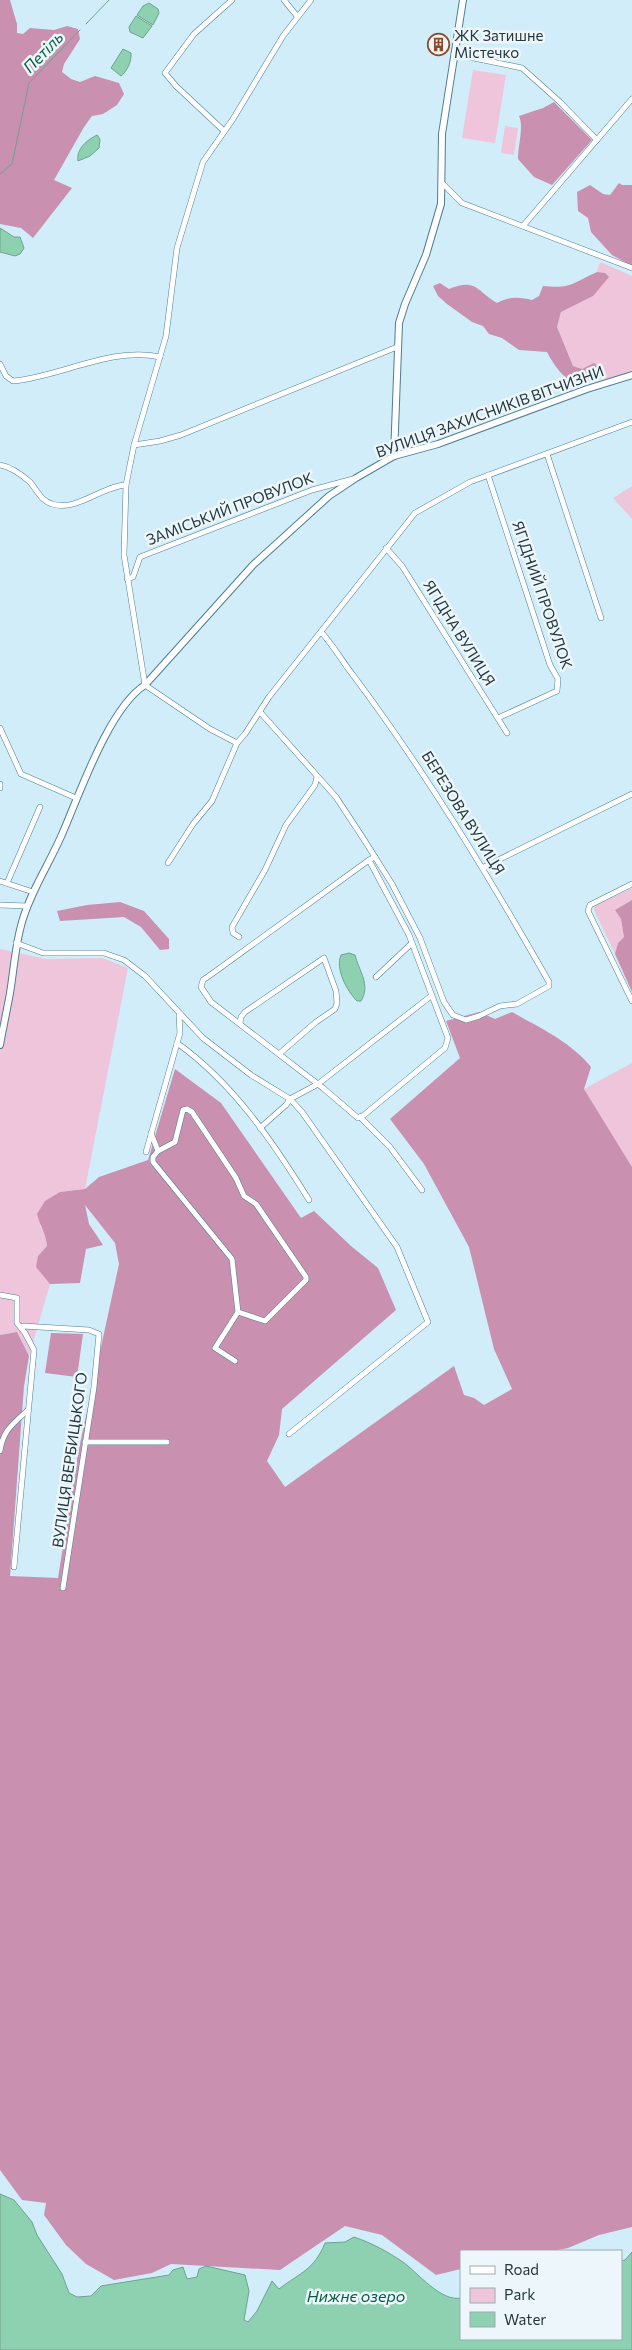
<svg xmlns="http://www.w3.org/2000/svg" width="632" height="2350" font-family="Commissioner,sans-serif">
<rect width="100%" height="100%" fill="#d0edf9"/>
<g fill="#eec5db">
<polygon points="473,70 506,75 495,143 462,138"/>
<polygon points="505,126 518,128 514,155 501,153"/>
<polygon points="600,262 632,276 632,370 617,378 596,379 601,369 582,369 573,366 557,327 561,312 593,296 605,273 597,272"/>
<polygon points="632,486 632,519 613,498"/>
<polygon points="632,888 632,900 615,910 621,919 624,937 618,943 615,954 594,910 595,905"/>
<polygon points="0,949 46,959 102,958 128,968 85,1189 60,1192 40,1226 46,1234 47,1246 38,1256 50,1284 29,1356 17,1332 0,1335"/>
<polygon points="632,1063 632,1167 584,1089"/>
</g>
<g fill="#c990b0">
<polygon points="0,0 10,0 17,24 17,33 23,34 30,28 54,30 67,26 78,29 80,39 64,64 62,72 71,79 80,82 95,76 119,83 124,94 117,105 103,114 92,116 84,127 54,180 72,188 33,238 21,228 0,224"/>
<path d="M554 102 592 140 552 185 534 177 518 159C518 145 524 127 519 116L543 108Z"/>
<polygon points="619,183 622,185 632,185 632,266 612,255 591,232 588,218 578,211 577,192 590,185 603,194 610,195"/>
<path d="M597 272 605 273 609 277 593 296 561 312 557 327 573 366 582 369 594 363 601 369 596 379 576 384C562 377 555 367 547 352L519 350 502 338 489 334 483 326 472 322 447 304 438 296 433 286 440 283 449 289C476 278 476 290 497 303 509 296 520 297 532 300L539 296 543 286C572 289 572 283 597 272Z"/>
<polygon points="632,900 632,992 615,954 618,943 624,937 621,919 615,910"/>
<polygon points="120,902 144,911 169,939 169,949 160,950 141,927 124,917 60,921 57,911 87,905"/>
<path d="M479 1012 495 1019 512 1012C540 1028 571 1042 591 1067L584 1089 632 1167V2227L599 2235 568 2248 552 2251H461V2269L436 2275 382 2235 345 2226 280 2270 171 2264 152 2273 114 2280 86 2264 66 2245 44 2215 46 2203 22 2200 0 2170V1335L17 1332 29 1356 24 1386 10 1576 58 1578 78 1453 119 1264 115 1243 85 1205 89 1224 103 1245 86 1249 80 1283 50 1284 36 1267 38 1256 47 1246C46 1233 40 1226 37 1214L45 1201 60 1192 85 1189 99 1177 148 1160 175 1069 221 1103 301 1218 314 1211 351 1246 378 1268 396 1310 282 1409 279 1435 267 1461 285 1487 454 1366 464 1395 474 1398 484 1405 512 1389 494 1349 469 1247 424 1164 390 1119 460 1058 446 1021Z"/>
<polygon points="51,1333 83,1334 77,1377 45,1373"/>
</g>
<g fill="#8dd1b1" stroke="#6ea38f">
<polygon points="149,3 158,9 159,13 153,25 137,15 143,6"/>
<polygon points="136,16 152,26 143,38 130,32 129,27"/>
<path d="M123 49 131 53C132 60 127 72 121 76L111 68Z"/>
<path d="M97 135 100 139 99 148 90 156 78 161C76 149 87 140 97 135Z"/>
<polygon points="0,228 14,237 20,237 24,248 20,254 15,256 0,252"/>
<path d="M349 953 355 955C359 971 371 985 361 1001H357C347 991 335 969 341 955Z"/>
<path d="M0 2194 14 2200 32 2222 37 2235 62 2274 69 2293 77 2297 91 2296 101 2286 169 2275 173 2270 183 2267 187 2279 197 2277 199 2269 206 2266 245 2275 249 2291 244 2320 248 2322 257 2311 272 2281 279 2289C301 2272 314 2270 325 2243L345 2242 354 2237C372 2243 388 2252 403 2262 418 2273 441 2302 461 2298V2339H621V2261L625 2260 632 2252V2350H0Z"/>
</g>
<g fill="none" stroke-linecap="round" stroke-linejoin="round">
<g stroke="#6ea38f" stroke-width="1">
<polyline points="86,24 109,0"/>
<polyline points="0,174 12,164 29,83 80,30"/>
</g>
<defs>
<g id="minor">
<polyline points="284,0 297,16"/>
<polyline points="311,0 283,36 233,119 203,162 177,248 166,336 134,445 126,485 124,555 145,685 210,729 237,743 245,734 269,697 415,513 470,482 632,422"/>
<polyline points="454,54 522,68 560,102 597,140"/>
<polyline points="224,131 176,86 165,73 194,34 232,0"/>
<polyline points="443,184 462,203 632,268"/>
<polyline points="523,226 632,99"/>
<path d="M0 364 6 376 13 381C60 377 112 346 160 357"/>
<polyline points="134,445 160,441 181,435 397,347"/>
<polyline points="547,454 601,618"/>
<path d="M0 465C11 467 22 475 30 482 37 490 41 501 52 504 77 512 102 486 126 485"/>
<polyline points="488,475 550,665 558,679 557,691 498,718"/>
<polyline points="386,548 402,566 507,733"/>
<polyline points="127,579 133,577 140,557 312,490 353,479"/>
<path d="M260 712 336 797 363 838 392 884 420 938 444 1002 453 1015 466 1020 479 1016 500 1006 517 1004 549 986V982C488 875 427 774 353 675 342 661 333 645 321 632"/>
<polyline points="0,728 21,774 76,798"/>
<polyline points="0,784 0,788"/>
<polyline points="369,860 409,935 448,1038 445,1048 364,1115 358,1118 323,1088 211,1002 201,987 203,980 209,976 369,860 375,857"/>
<polyline points="168,863 193,824 212,801 237,743"/>
<polyline points="484,867 632,794"/>
<polyline points="0,881 33,892"/>
<polyline points="7,883 40,807"/>
<polyline points="632,884 590,905 588,911 632,1001"/>
<polyline points="0,905 27,906"/>
<polyline points="239,937 233,933 232,927 265,870 286,825 315,785 317,777"/>
<polyline points="16,943 43,953 104,953 124,960 145,976 203,1038 251,1075 290,1099 302,1112 397,1247 428,1322 289,1434"/>
<polyline points="376,977 411,944"/>
<polyline points="240,1023 241,1017 245,1012 324,958 336,991 337,1003 335,1009 316,1022 279,1054"/>
<path d="M177 1043C233 1083 273 1142 309 1200"/>
<polyline points="360,1117 390,1147 422,1190"/>
<polyline points="260,1128 286,1105 290,1099 318,1084 431,996"/>
<polyline points="151,1133 158,1151 153,1157 153,1162 232,1259 238,1312 215,1348 235,1361"/>
<polyline points="158,1151 175,1142 183,1110 187,1109 192,1112 236,1178 244,1196 256,1204 306,1277 306,1280 265,1321 238,1312"/>
<polyline points="146,1152 180,1033 179,1015"/>
<polyline points="0,1295 17,1298 17,1323 25,1333 34,1350 14,1567"/>
<polyline points="22,1329 23,1326 89,1330 99,1334 94,1387 63,1588"/>
<polyline points="85,1442 167,1442"/>
<path d="M0 1451C3 1430 13 1424 28 1410"/>
</g>
<g id="tertiary">
<polyline points="394,456 399,323 405,304 426,255 441,204 442,134 463,0"/>
<path d="M0 1045C3 1028 7 1010 10 993 14 969 15 946 22 922 31 890 50 863 63 832 80 793 109 708 145 685L253 565 329 496 356 478 394 456 438 444 587 389 632 375"/>
</g>
</defs>
<use href="#minor" stroke="#4f7e90" stroke-width="6"/>
<use href="#tertiary" stroke="#4f7e90" stroke-width="8"/>
<use href="#minor" stroke="#fff" stroke-width="5"/>
<use href="#tertiary" stroke="#fff" stroke-width="6"/>
</g>
<defs>
<symbol id="building-ring" viewBox="-11 -11 22 22"><circle r="9.5" fill="#edf7fb" stroke="#904827" stroke-width="1.5"/><path d="M-4-6H4V6H1V3H-1V6H-4ZM-2.5-4.3h1.7v1.8h-1.7ZM.8-4.3h1.7v1.8H.8ZM-2.5-1h1.7V.8h-1.7ZM.8-1h1.7V.8H.8Z" fill="#904827"/></symbol>
</defs>
<g fill-rule="evenodd">
<use href="#building-ring" x="426" y="32" width="25" height="25"/>
</g>
<g text-anchor="middle" stroke-width="5" stroke-linejoin="round" paint-order="stroke">
<g font-size="15" fill="#243840" stroke="#edf7fb" text-anchor="start">
<text x="454" y="41">ЖК Затишне<tspan x="454" dy="17">Містечко</tspan></text>
</g>
<g font-size="15" fill="#243840" stroke="#edf7fb">
<text transform="translate(490 412) rotate(-20)" y="5">ВУЛИЦЯ ЗАХИСНИКІВ ВІТЧИЗНИ</text>
<text transform="translate(230 509) rotate(-21)" y="5">ЗАМІСЬКИЙ ПРОВУЛОК</text>
<text transform="translate(542 595) rotate(71)" y="5">ЯГІДНИЙ ПРОВУЛОК</text>
<text transform="translate(459 633) rotate(58)" y="5">ЯГІДНА ВУЛИЦЯ</text>
<text transform="translate(463 813) rotate(58)" y="5">БЕРЕЗОВА ВУЛИЦЯ</text>
<text transform="translate(70 1460) rotate(-82)" y="5">ВУЛИЦЯ ВЕРБИЦЬКОГО</text>
</g>
<g font-size="16" font-style="italic" fill="#075f43" stroke="#edf7fb">
<text transform="translate(43 52) rotate(-46)" y="6">Петіль</text>
<text x="356" y="2302">Нижнє озеро</text>
</g>
</g>
<rect x="460" y="2250" width="162" height="90" fill="#edf7fb" stroke="#9dabb0"/>
<rect x="470" y="2266" width="25" height="8" fill="#ffffff" stroke="#9dabb0"/>
<text x="504" y="2275" font-size="15" fill="#243840">Road</text>
<rect x="470" y="2288" width="25" height="15" fill="#eec5db" stroke="#9dabb0"/>
<text x="504" y="2300" font-size="15" fill="#243840">Park</text>
<rect x="470" y="2312" width="25" height="15" fill="#8dd1b1" stroke="#9dabb0"/>
<text x="504" y="2325" font-size="15" fill="#243840">Water</text>
</svg>
